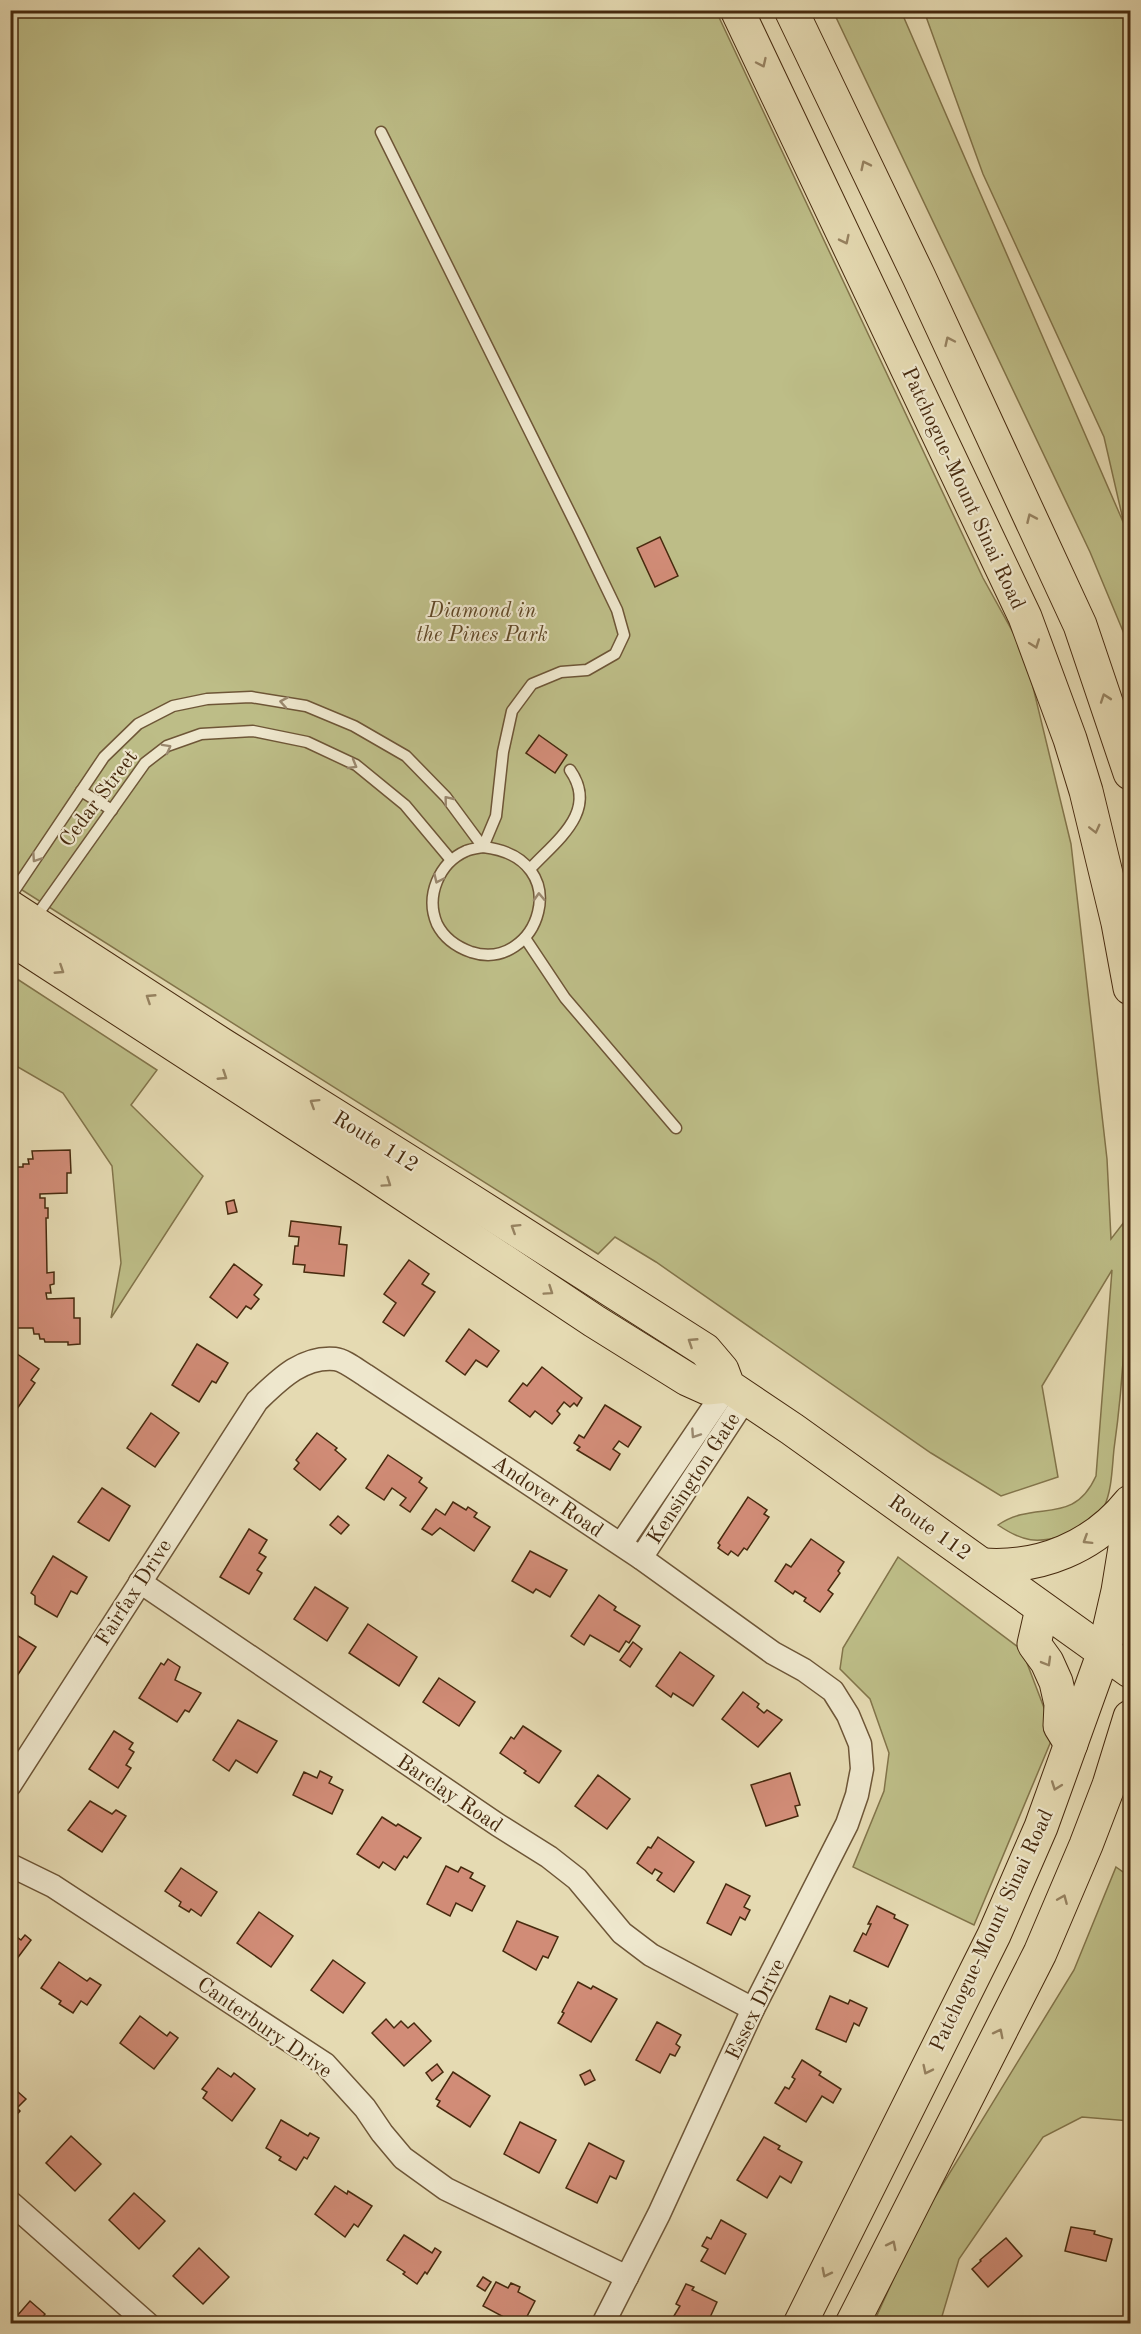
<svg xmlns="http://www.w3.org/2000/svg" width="1141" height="2334" font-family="'Old Standard TT',serif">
<rect width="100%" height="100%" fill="#e5dab2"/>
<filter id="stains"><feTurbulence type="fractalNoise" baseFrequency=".00333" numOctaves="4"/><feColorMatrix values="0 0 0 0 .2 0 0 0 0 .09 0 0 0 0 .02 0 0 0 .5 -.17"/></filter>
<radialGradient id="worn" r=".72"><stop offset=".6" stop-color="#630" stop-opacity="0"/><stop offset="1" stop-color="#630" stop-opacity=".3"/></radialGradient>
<g fill="#bdbd87" stroke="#82744a" stroke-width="1.5">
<path d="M10 11H716L983 578 1025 654 1071 844 1107 1159 1111 1239 1128 1217C1127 1295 1125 1372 1114 1449 1112 1468 1112 1490 1104 1507 1095 1527 1086 1530 1066 1535 1037 1544 1023 1542 998 1525 1036 1499 1073 1527 1096 1476L1112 1270 1042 1386 1058 1477 1001 1496 931 1453 656 1262 615 1237 598 1254 11 883Z"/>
<polygon points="833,11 901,11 1124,524 1104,437 983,174 924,11 1130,11 1130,648 1090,552"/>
<polygon points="11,975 157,1070 131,1105 203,1176 111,1318 121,1263 112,1166 63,1093 11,1063"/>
<polygon points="898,1557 1022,1650 1054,1734 974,1925 853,1867 884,1791 889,1753 870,1699 840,1669 843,1648"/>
<polygon points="1116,1867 1130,1877 1130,2121 1082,2117 1043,2137 959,2259 940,2323 873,2324 919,2223 1074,1970"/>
</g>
<g fill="#d18c77" stroke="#472a0e" stroke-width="1.5">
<polygon points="660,537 678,576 655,587 637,548"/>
<polygon points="539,735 567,755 555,773 526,753"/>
<polygon points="70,1150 71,1173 67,1173 67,1193 40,1194 40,1198 45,1198 45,1208 48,1208 48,1218 46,1218 47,1273 54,1272 54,1284 50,1285 51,1293 46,1293 47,1299 74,1298 74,1318 80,1318 80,1344 68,1345 68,1342 45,1342 44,1339 40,1339 39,1334 34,1334 33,1328 16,1328 15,1313 10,1314 10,1167 23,1167 23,1164 29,1164 28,1159 33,1159 32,1151"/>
<polygon points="234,1200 237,1212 228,1214 226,1202"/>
<polygon points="291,1221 341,1227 339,1244 347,1245 344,1276 304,1272 305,1265 293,1264 295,1246 298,1246 299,1237 289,1236"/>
<polygon points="409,1260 429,1274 422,1284 435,1292 404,1336 383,1322 396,1303 384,1294"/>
<polygon points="234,1264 262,1285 254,1295 259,1299 251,1309 246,1306 237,1318 210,1297"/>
<polygon points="469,1329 499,1351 487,1367 476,1360 465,1375 446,1361"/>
<polygon points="197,1344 228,1363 216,1383 212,1381 199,1402 172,1385"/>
<polygon points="10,1349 39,1369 31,1380 35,1383 10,1419"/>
<polygon points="542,1367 582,1398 577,1406 574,1403 570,1407 564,1402 557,1411 560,1414 552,1424 535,1411 530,1417 509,1401 523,1383 527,1386"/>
<polygon points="605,1405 641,1427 628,1447 619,1441 613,1449 620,1454 610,1470 577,1450 580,1447 574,1443 579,1435 584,1438"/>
<polygon points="151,1413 179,1433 155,1467 127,1448"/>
<polygon points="317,1433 337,1448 335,1450 346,1459 320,1490 294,1469 299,1463 296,1460"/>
<polygon points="388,1455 422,1478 419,1482 427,1488 410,1512 400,1505 406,1498 392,1488 384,1500 366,1488"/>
<polygon points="102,1488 130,1506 109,1541 78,1522"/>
<polygon points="748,1497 767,1510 764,1514 769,1517 747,1550 744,1548 738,1556 731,1551 728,1555 718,1548 720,1545 718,1543"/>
<polygon points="453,1502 466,1510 468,1507 477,1513 474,1517 490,1527 474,1551 440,1528 432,1535 422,1529 436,1509 445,1515"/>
<polygon points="338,1516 349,1525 341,1534 330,1525"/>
<polygon points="249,1529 267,1540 259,1553 266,1557 257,1570 262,1573 249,1594 220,1577"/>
<polygon points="811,1539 844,1562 838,1571 840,1573 828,1590 833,1594 820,1612 804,1601 806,1598 795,1591 793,1594 775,1581 786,1564 791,1567"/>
<polygon points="530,1551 567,1570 550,1597 536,1589 533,1593 512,1581"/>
<polygon points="53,1556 87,1577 77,1594 71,1591 57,1617 35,1604 35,1596 31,1593"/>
<polygon points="315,1587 348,1608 327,1641 294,1619"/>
<polygon points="599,1595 616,1607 614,1610 640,1626 629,1643 626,1641 619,1652 590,1635 584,1645 571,1636"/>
<polygon points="368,1624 417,1657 399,1686 349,1653"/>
<polygon points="10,1631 36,1647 13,1682 10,1681"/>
<polygon points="633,1642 642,1649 630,1667 620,1660"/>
<polygon points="680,1652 714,1676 693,1706 673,1693 671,1697 656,1686"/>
<polygon points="168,1659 180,1667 175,1680 201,1693 189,1712 185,1710 177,1722 139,1698 161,1663 164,1665"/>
<polygon points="439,1678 475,1702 459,1726 423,1702"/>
<polygon points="743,1692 759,1704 757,1707 764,1713 767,1710 782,1720 758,1747 722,1719"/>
<polygon points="238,1720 277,1741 257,1773 236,1760 229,1771 213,1760"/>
<polygon points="523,1726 561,1751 539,1783 524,1773 526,1771 500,1753 511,1737 514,1739"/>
<polygon points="114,1731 133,1743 129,1749 134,1752 126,1765 131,1768 118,1788 89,1769"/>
<polygon points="320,1771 332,1777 329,1783 343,1790 332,1814 293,1795 304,1772 317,1778"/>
<polygon points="790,1773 800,1805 795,1806 798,1816 766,1826 751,1785"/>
<polygon points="598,1775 630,1799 607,1829 575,1806"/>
<polygon points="90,1801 112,1814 116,1810 126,1816 102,1852 68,1830"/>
<polygon points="382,1817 396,1826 398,1824 421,1838 407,1858 404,1856 395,1870 383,1862 379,1868 357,1854"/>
<polygon points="658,1837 694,1862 674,1892 657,1880 662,1873 655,1869 652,1874 637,1863 648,1847 651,1848"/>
<polygon points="446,1866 458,1872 461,1867 473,1873 470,1878 485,1886 472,1911 456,1903 450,1916 427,1904"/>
<polygon points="181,1868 217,1892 201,1916 191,1909 189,1912 179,1906 181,1902 165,1891"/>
<polygon points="726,1884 750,1896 744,1907 750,1910 745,1920 740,1917 731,1935 707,1923"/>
<polygon points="877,1906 895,1915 894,1918 908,1925 888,1967 854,1951 863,1933 866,1935 871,1924 868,1924"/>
<polygon points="259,1912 293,1936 271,1967 237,1943"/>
<polygon points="517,1921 558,1937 548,1958 543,1956 536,1970 503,1951"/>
<polygon points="10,1932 21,1940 25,1935 31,1940 10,1968"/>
<polygon points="333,1960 365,1983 343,2013 311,1990"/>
<polygon points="59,1962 87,1981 90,1978 101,1985 87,2005 81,2001 73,2013 59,2004 61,2001 41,1988"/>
<polygon points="578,1982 591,1989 593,1986 617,1999 591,2042 558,2023 564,2013 562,2012"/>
<polygon points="830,1996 848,2004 850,2000 867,2008 859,2026 854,2023 846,2042 816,2029"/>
<polygon points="140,2016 167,2036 170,2032 178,2038 154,2069 120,2043"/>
<polygon points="386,2019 394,2028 401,2021 408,2028 414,2023 431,2041 404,2066 372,2033"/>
<polygon points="657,2022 681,2035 676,2044 680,2047 675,2056 670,2054 660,2073 636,2060"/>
<polygon points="802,2060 821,2072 819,2075 841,2089 833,2103 822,2096 806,2122 775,2103 785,2087 789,2089 795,2079 792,2077"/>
<polygon points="437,2064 443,2072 432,2081 426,2073"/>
<polygon points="218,2068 231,2077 234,2073 255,2089 232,2121 203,2098 207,2092 202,2089"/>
<polygon points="590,2070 595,2080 585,2085 580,2075"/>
<polygon points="453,2072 490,2096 470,2127 437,2106 440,2101 436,2099"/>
<polygon points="10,2085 26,2099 17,2108 20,2111 10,2122"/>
<polygon points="281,2120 308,2136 310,2133 319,2138 307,2159 304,2157 296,2170 279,2160 281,2157 266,2148"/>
<polygon points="520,2122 556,2140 539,2173 504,2154"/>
<polygon points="71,2136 101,2164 75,2191 46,2163"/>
<polygon points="764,2137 780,2146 778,2149 802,2162 791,2183 780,2176 767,2198 737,2180"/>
<polygon points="589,2143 624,2161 616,2179 610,2176 597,2203 566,2188"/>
<polygon points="335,2186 347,2194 348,2191 372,2206 358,2227 354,2224 345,2237 315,2214"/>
<polygon points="134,2193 165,2221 139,2249 109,2220"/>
<polygon points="721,2220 746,2234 725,2274 701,2261 708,2249 702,2246 707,2237 711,2239"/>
<polygon points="1071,2227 1095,2231 1094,2234 1112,2239 1106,2261 1065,2251"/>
<polygon points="404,2235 432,2253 435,2248 441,2252 427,2274 425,2272 417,2284 403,2274 405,2272 387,2260"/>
<polygon points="1006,2238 1022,2256 988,2287 972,2269 981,2261 980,2260"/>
<polygon points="199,2248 229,2277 203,2304 173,2276"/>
<polygon points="483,2277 491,2282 485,2291 477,2286"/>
<polygon points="496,2282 508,2288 511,2283 520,2287 518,2292 535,2301 523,2324 517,2324 483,2306"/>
<polygon points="686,2284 694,2287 692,2290 717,2302 707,2324 669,2324 680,2306 676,2304"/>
<polygon points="30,2301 45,2314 42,2318 48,2324 10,2324"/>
</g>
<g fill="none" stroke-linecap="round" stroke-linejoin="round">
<defs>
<g id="service">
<polyline points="381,132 579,531 617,610 624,635 615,654 587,670 561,672 532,684 512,711 503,752 496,816 483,847"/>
<polyline points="81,791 112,810"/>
<path d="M530 869C557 840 599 811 570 770"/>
<path d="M10 897 104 757 138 724 173 706 207 699 251 697 306 706 354 726 406 756 446 797 483 847C579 858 538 974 471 952 457 947 444 938 437 924 425 896 439 863 466 851 471 849 478 848 483 847"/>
<polyline points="35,918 145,763 167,746 201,734 253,731 307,742 356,765 405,805 451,860"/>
<polyline points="525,938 565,998 676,1128"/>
</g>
<g id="minor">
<polyline points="621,1544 728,1386"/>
<polyline points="641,1558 746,1398"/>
<polyline points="140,1582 498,1825 549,1857 577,1879 622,1933 651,1955 753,2009"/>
<path d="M10 1785 257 1401C279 1380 302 1356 335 1359 344 1360 357 1370 365 1375L641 1558 773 1653 804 1670 833 1691 848 1715 860 1744 862 1769 857 1795 847 1824 753 2009 659 2214 603 2324"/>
<polyline points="10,1865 53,1886 325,2064 365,2108 382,2133 403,2158 446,2189 627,2277"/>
<polyline points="10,2202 148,2324"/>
</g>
<g id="primary">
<polyline points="10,907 221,1044 462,1195 705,1350 722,1370 728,1386 792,1429 1130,1671"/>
<polyline points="10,938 366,1169 594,1321 687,1379 707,1388 728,1386"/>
<path d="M983 1565C1040 1569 1094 1547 1130 1502"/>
<polyline points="1042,1609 1034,1644 1047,1662 1056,1682 1061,1704 1060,1726 1071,1744"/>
</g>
<g id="trunk">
<polyline points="737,10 1025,617 1070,739 1086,791 1118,923 1130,988"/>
<polyline points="791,10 919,277 1080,625 1130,773"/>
<polyline points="800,2324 994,1935 1041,1827 1104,1652 1118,1591 1130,1517"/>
<polyline points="852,2324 1040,1953 1086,1845 1109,1785 1130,1717"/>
</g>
</defs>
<use href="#service" stroke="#6e5637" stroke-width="13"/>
<use href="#minor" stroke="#6e5637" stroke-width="25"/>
<use href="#primary" stroke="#472a0e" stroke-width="35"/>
<use href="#trunk" stroke="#472a0e" stroke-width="35"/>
<use href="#service" stroke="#eee7cd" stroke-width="10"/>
<use href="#minor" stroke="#eee7cd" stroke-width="22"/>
<use href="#primary" stroke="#e5dab2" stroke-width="33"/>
<use href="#trunk" stroke="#e5dab2" stroke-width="33"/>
</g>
<defs><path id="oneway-chevron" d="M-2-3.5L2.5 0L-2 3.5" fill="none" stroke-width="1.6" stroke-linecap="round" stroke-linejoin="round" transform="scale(1.5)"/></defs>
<g stroke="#968260">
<use href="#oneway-chevron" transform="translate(762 63) rotate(65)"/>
<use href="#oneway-chevron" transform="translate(865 165) rotate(-116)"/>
<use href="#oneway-chevron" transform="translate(845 240) rotate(64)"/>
<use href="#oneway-chevron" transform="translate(949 341) rotate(-115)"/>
<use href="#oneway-chevron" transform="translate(1031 518) rotate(-114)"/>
<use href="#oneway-chevron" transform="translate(1035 644) rotate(70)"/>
<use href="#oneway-chevron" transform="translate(1105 698) rotate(-109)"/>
<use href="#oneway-chevron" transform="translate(1095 829) rotate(76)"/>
<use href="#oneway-chevron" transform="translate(60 970) rotate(33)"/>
<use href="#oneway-chevron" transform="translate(150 998) rotate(-147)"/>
<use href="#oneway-chevron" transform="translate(223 1076) rotate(33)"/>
<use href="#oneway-chevron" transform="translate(314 1103) rotate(-148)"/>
<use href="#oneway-chevron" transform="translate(387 1183) rotate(34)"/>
<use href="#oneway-chevron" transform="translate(515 1228) rotate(-148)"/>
<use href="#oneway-chevron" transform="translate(549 1291) rotate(34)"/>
<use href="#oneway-chevron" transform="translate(692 1342) rotate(-147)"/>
<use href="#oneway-chevron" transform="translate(1087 1540) rotate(148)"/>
<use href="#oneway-chevron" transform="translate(1047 1662) rotate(60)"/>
<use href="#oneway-chevron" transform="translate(1056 1786) rotate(110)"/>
<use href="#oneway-chevron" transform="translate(1063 1899) rotate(-67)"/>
<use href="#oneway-chevron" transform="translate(999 2033) rotate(-63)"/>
<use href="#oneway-chevron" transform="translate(927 2070) rotate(116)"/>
<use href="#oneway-chevron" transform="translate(892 2245) rotate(-63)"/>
<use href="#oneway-chevron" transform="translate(826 2273) rotate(117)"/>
</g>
<g stroke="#9a886e">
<use href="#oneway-chevron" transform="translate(284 702) rotate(-170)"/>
<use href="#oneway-chevron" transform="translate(167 748) rotate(-29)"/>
<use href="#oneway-chevron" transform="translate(353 765) rotate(30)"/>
<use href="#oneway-chevron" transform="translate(448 800) rotate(-129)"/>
<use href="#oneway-chevron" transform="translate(36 858) rotate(124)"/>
<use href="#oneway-chevron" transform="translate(438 879) rotate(115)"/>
<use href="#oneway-chevron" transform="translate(539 897) rotate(-92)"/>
<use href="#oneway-chevron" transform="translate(695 1434) rotate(124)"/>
</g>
<g text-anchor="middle" stroke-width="4.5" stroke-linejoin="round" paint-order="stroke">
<g font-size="21" fill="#472a0e" stroke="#eee7cd">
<text transform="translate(964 488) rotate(65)" y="7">Patchogue-Mount Sinai Road</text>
<text transform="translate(98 798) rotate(-53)" y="7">Cedar Street</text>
<text transform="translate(376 1141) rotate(32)" y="7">Route 112</text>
<text transform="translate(693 1478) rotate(-57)" y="7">Kensington Gate</text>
<text transform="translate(548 1496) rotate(34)" y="7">Andover Road</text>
<text transform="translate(930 1527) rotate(36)" y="7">Route 112</text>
<text transform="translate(133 1592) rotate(-57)" y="7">Fairfax Drive</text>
<text transform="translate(450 1793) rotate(34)" y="7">Barclay Road</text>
<text transform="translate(991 1930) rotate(-65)" y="7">Patchogue-Mount Sinai Road</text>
<text transform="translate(755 2009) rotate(-64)" y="7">Essex Drive</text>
<text transform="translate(265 2027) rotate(35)" y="7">Canterbury Drive</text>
</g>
<g font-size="21" font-style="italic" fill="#5f4726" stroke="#eee7cd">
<text x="482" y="617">Diamond in<tspan x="482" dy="24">the Pines Park</tspan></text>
</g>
</g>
<rect width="1141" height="2334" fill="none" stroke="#e5dab2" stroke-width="36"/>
<rect x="12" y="12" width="1117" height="2310" fill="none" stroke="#472a0e" stroke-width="3"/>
<rect x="18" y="18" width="1105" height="2298" fill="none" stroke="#472a0e" stroke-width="1.5"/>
<rect width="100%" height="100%" filter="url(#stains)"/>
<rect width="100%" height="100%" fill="url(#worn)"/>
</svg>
